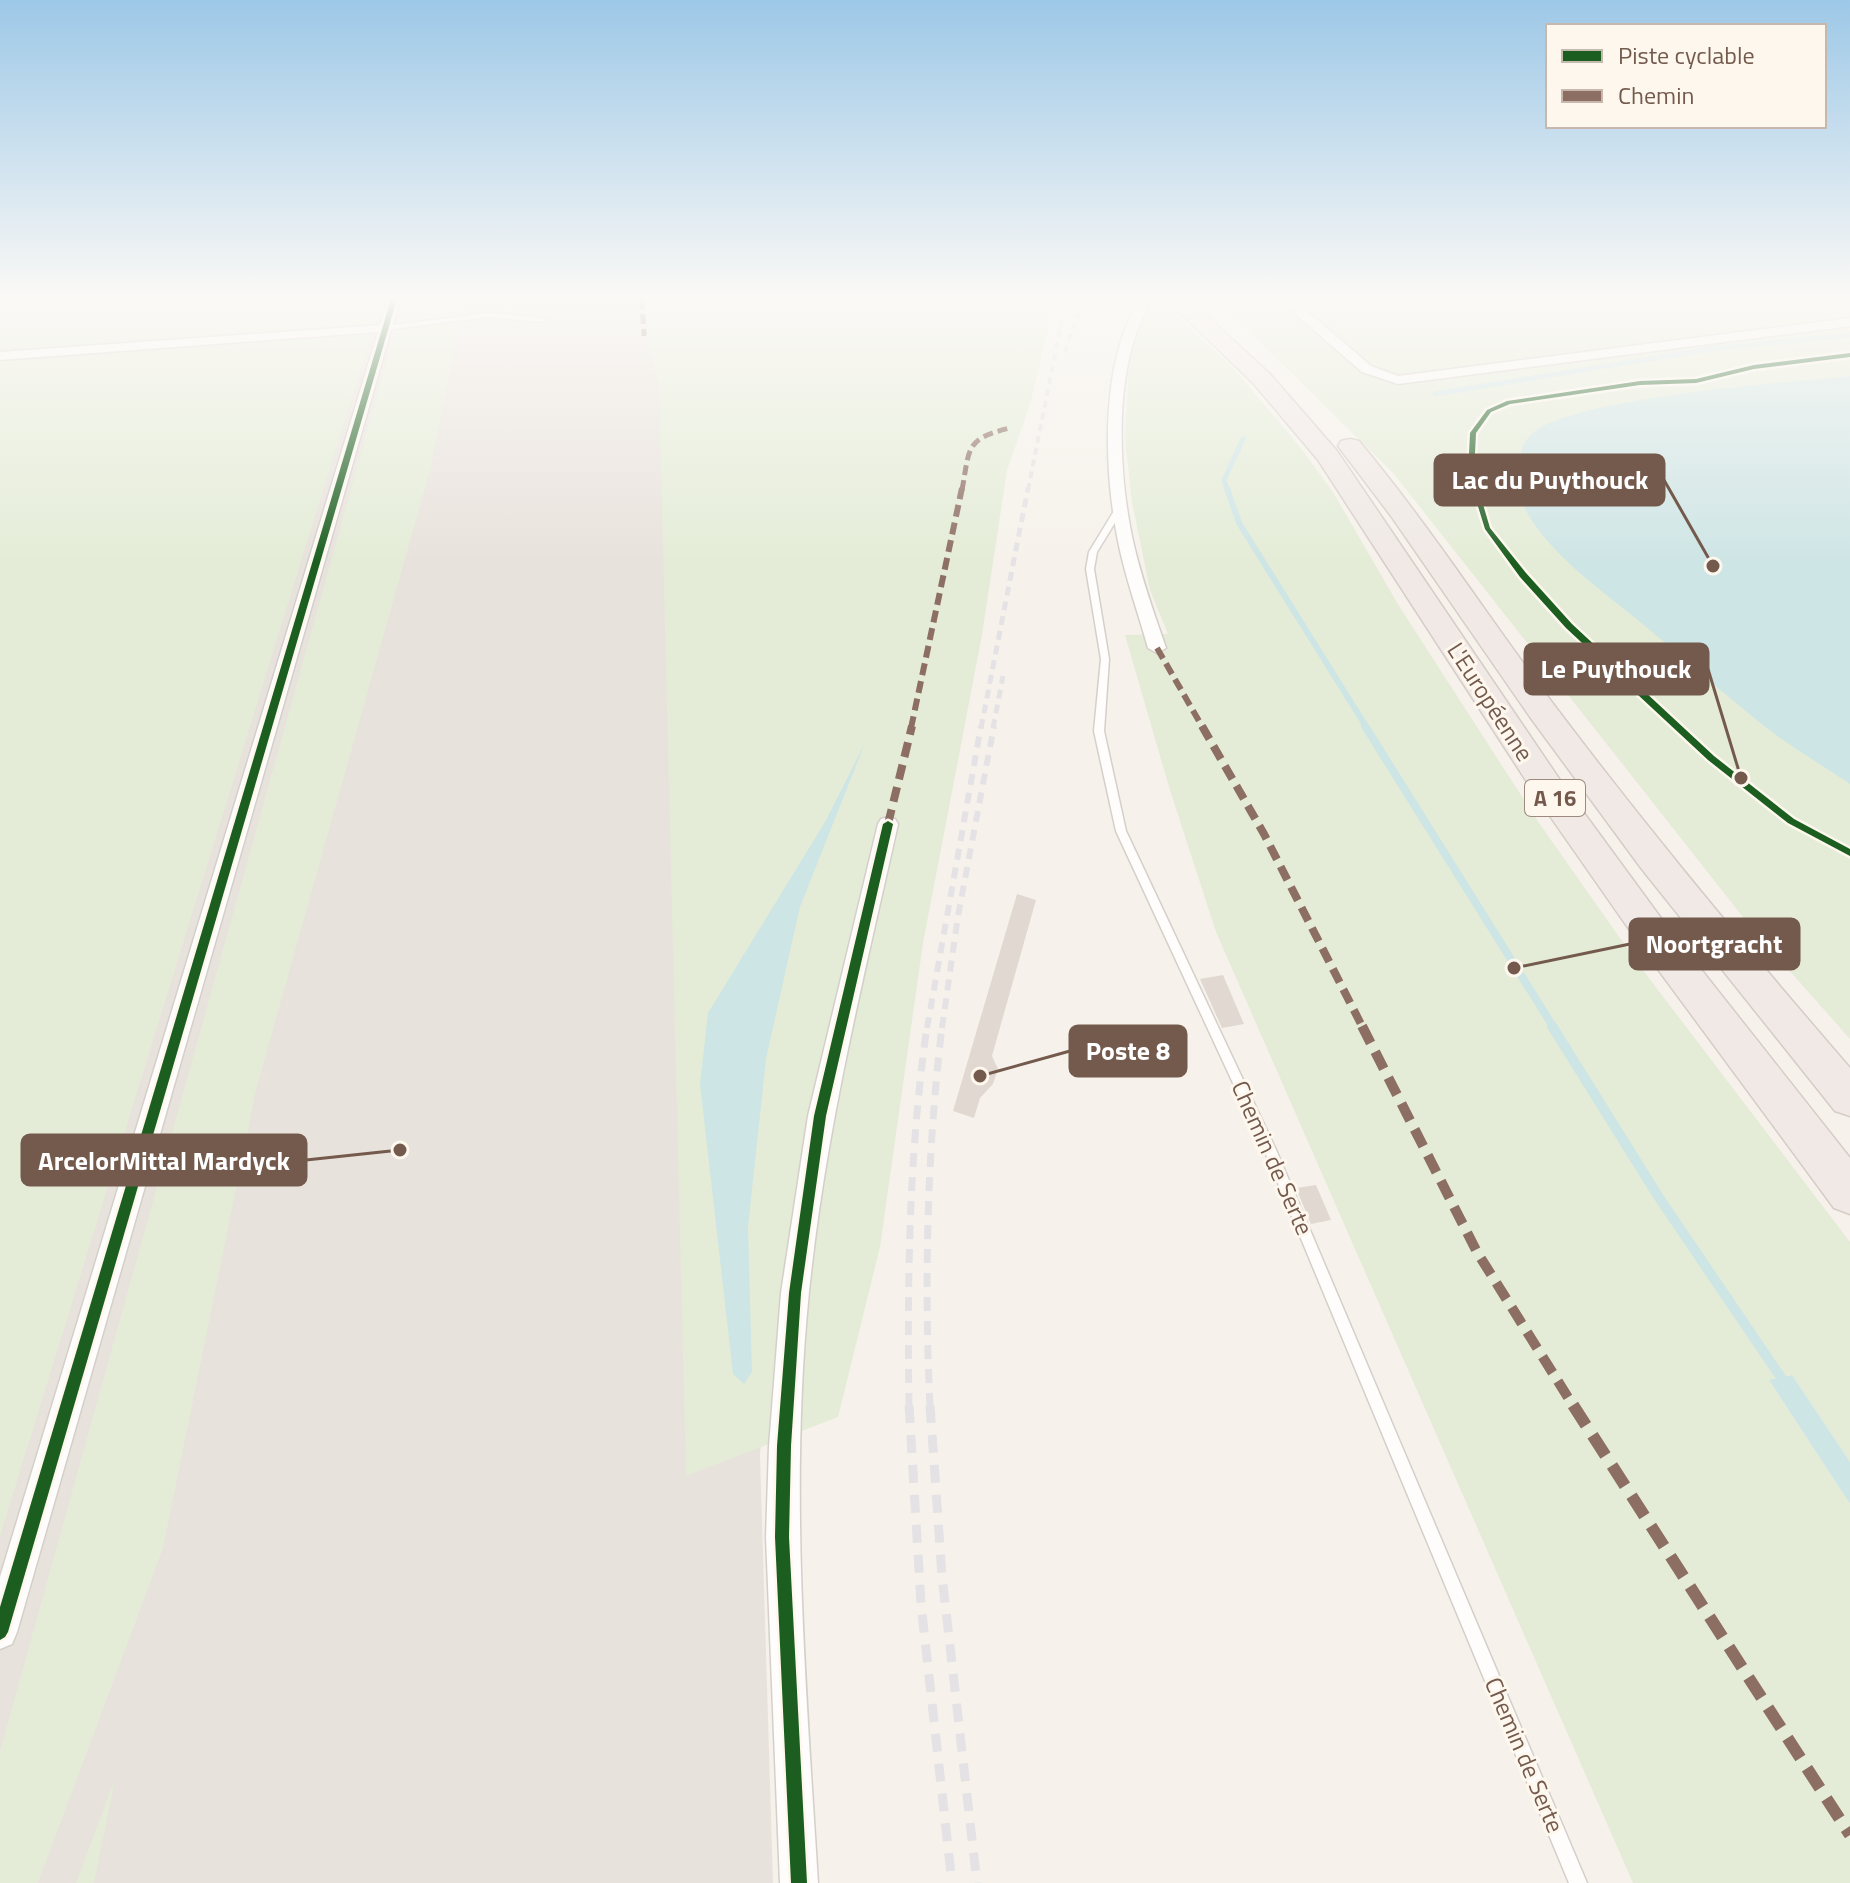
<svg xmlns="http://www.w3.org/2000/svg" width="1850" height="1883" font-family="'Titillium Web',sans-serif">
<rect width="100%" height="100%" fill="#f6f2eb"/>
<polygon fill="#e8e2dc" points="0,299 1033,299 778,1261 760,1455 773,1883 0,1883"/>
<g fill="#e4ecd7">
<polygon points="0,299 382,299 0,1536"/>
<polygon points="404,299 467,299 460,319 431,466 256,1090 163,1548 38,1883 0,1883 0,1751"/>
<polygon points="639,299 1055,299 1031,401 1007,470 982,635 923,943 880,1247 838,1417 686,1476 659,385"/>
<polygon points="1155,299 1159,299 1234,369 1300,447 1333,492 1399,606 1539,823 1639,965 1850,1242 1850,1462 1792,1375 1769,1380 1850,1504 1850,1883 1633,1883 1216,932 1169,787 1125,635 1168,634 1150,590 1132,502 1125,438 1129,360 1120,331"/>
<polygon points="1217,299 1850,299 1850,1039 1750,926 1394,474"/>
<polygon points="115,1779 94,1883 76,1883"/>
</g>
<g fill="#cee5e5">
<path d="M1850 376V784C1822 765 1791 747 1764 726 1722 692 1681 656 1639 621 1601 590 1555 558 1529 516 1516 494 1511 457 1530 436 1565 397 1790 383 1850 376Z"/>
<polygon points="865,743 800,907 766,1059 748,1227 752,1372 744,1384 733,1374 700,1084 708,1013 825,822"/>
<polygon points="1792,1375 1850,1462 1850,1504 1769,1380"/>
</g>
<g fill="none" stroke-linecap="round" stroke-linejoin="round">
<g stroke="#cee5e5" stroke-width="5">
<polyline points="1435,394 1710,349 1850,335"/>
<polyline points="1227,490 1224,480 1243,439"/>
</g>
<polyline stroke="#cee5e5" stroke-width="6" points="1227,488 1239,523 1367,728"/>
<polyline stroke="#cee5e5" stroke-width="8" points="1365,726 1554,1028"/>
<polyline stroke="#cee5e5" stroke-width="10" points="1552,1026 1658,1196 1786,1385"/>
</g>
<g fill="#e0d8d1">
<polygon points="1017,894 1036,900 992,1056 998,1069 993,1084 980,1098 974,1118 953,1111"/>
<polygon points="1223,975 1244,1024 1222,1028 1200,979"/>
<polygon points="1316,1185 1331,1220 1311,1224 1296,1188"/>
</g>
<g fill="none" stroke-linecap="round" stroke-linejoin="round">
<defs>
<g id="service">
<polygon points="488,313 542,318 545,320 542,322 488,317 385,330 382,328 385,326"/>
<polygon points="1117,506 1124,508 1097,552 1094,569 1109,659 1104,731 1126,831 1277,1152 1587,1883 1569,1883 1265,1152 1116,831 1094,731 1101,659 1086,569 1089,552"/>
</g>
<g id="minor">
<polygon points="388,299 400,299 17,1632 12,1644 0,1649 0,1577 378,332 0,360 0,352 380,325"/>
<path d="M1141 299H1153C1112 360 1118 472 1133 541 1141 577 1154 613 1166 648L1157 653 1148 648C1138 612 1125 577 1118 541 1104 471 1099 359 1141 299Z"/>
<polygon points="1278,299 1293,299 1371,366 1398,376 1850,318 1850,326 1398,384 1362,372"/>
<path d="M888 817 895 819 898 824C863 980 825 1133 809 1292 789 1489 806 1686 818 1883H780L766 1537 769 1446 781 1293 808 1116 878 824 881 819Z"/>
</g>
<g id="motorway">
<polygon points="1166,299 1188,299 1270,374 1337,451 1562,783 1666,925 1850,1158 1850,1214 1834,1208 1640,945 1538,799 1318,460 1254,384"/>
<path d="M1350 439 1359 441C1429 525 1488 617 1554 705 1648 830 1748 950 1850 1068V1116L1835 1111 1641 868 1530 717 1391 516 1338 446 1341 441Z"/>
</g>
</defs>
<use href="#service" stroke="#d5cfca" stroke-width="3"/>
<use href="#minor" stroke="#d5cfca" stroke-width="3"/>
<use href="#motorway" stroke="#d5ccc7" stroke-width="3"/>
<use href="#service" fill="#fefdfc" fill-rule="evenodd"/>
<use href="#minor" fill="#fefdfc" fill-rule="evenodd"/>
<use href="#motorway" fill="#f0e9e5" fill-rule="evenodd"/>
<g stroke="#e4e2e4" stroke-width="4" stroke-dasharray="7 5" stroke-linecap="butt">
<polyline points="1065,352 1075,321 1087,299"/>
<polyline points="1028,490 1066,299"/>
</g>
<g stroke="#e4e2e4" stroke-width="5" stroke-dasharray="9 6" stroke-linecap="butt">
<polyline points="981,728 1028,488"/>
<polyline points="993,728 1003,676"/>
</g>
<g stroke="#e4e2e4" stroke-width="6" stroke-dasharray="11 8" stroke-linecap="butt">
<polyline points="927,1028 981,726"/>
<polyline points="942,1028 958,916 994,726"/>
</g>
<g stroke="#e4e2e4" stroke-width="7" stroke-dasharray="14 10" stroke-linecap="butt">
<path d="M909 1407C907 1280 909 1152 927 1026"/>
<path d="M930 1407C924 1280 927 1153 942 1026"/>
</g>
<g stroke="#e4e2e4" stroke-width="9" stroke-dasharray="18 12" stroke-linecap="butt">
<polyline points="909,1405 921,1604 952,1883"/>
<polyline points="930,1405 942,1576 977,1883"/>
</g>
<g stroke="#8d6e63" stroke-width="5" stroke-dasharray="10 5" stroke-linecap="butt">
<polyline points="642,299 644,336"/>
<path d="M962 490C970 447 965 439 1010 428"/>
</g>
<g stroke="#8d6e63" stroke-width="6" stroke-dasharray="12 6" stroke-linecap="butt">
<polyline points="1157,648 1203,728"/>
<polyline points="911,728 962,488"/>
</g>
<g stroke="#8d6e63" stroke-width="8" stroke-dasharray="15 8" stroke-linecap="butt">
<polyline points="1202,726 1264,834 1363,1028"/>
<polyline points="888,824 912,726"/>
</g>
<polyline stroke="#8d6e63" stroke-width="10" stroke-dasharray="19 10" stroke-linecap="butt" points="1362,1026 1477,1252 1574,1407"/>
<polyline stroke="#8d6e63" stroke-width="12" stroke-dasharray="24 12" stroke-linecap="butt" points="1573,1405 1850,1835"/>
<defs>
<g id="cycleway">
<polygon points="391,299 397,299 8,1632 5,1637 0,1640 0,1607"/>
<polygon points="1850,353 1850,357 1754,369 1696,383 1640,385 1510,404 1491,412 1476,433 1474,474 1490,528 1526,573 1572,624 1714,756 1794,819 1850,849 1850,856 1788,823 1708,760 1566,628 1520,577 1485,529 1468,474 1470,433 1487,410 1507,401 1640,381 1696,379 1754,365"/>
<polygon points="888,821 893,824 826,1116 801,1293 791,1446 789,1537 807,1883 791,1883 775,1537 777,1446 789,1293 814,1116 883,824"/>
</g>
</defs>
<use href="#cycleway" stroke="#fef7ed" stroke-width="5"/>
<use href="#cycleway" fill="#1b5e20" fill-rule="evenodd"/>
</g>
<linearGradient id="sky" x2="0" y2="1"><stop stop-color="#9dc8e7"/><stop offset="0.53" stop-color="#fbf9f6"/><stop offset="1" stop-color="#fbf9f6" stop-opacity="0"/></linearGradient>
<rect width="1850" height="563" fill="url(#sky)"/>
<g text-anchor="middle" stroke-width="6" stroke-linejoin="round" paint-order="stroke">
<rect fill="#fef7ed" stroke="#9d897d" stroke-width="2" x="1525" y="780" width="60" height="36" rx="6"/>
<g font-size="22" font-weight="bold" fill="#735a4d">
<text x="1555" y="806">A 16</text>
</g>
<g font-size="24" fill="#735a4d" stroke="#fef7ed">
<text transform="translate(1490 702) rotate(57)" y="8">L'Européenne</text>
<text transform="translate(1272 1158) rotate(66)" y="8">Chemin de Serte</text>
<text transform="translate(1524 1755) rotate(67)" y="8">Chemin de Serte</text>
</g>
</g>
<path fill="none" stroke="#735a4d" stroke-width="3" d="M1713 566L1664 480M1741 778L1708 669M1514 968L1630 944M980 1076L1070 1051M400 1150L306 1160"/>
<g fill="#735a4d" stroke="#fef7ed" stroke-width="3">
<circle cx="1713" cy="566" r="8"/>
<circle cx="1741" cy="778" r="8"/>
<circle cx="1514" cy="968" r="8"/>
<circle cx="980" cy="1076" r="8"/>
<circle cx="400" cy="1150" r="8"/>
</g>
<g fill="#735a4d" stroke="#735a4d" stroke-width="3">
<rect x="1435" y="455" width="229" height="50" rx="8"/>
<rect x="1525" y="644" width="183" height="50" rx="8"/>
<rect x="1630" y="919" width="169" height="50" rx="8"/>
<rect x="1070" y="1026" width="116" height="50" rx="8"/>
<rect x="22" y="1135" width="284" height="50" rx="8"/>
</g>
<g font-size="26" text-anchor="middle" font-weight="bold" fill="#fff">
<text x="1550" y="489">Lac du Puythouck</text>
<text x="1616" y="678">Le Puythouck</text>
<text x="1714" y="953">Noortgracht</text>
<text x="1128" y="1060">Poste 8</text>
<text x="164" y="1170">ArcelorMittal Mardyck</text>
</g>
<rect x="1546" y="24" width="280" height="104" fill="#fef7ed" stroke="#c6b8ad" stroke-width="2"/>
<rect x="1562" y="50" width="40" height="12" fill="#1b5e20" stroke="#c6b8ad" stroke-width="2"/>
<text x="1618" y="64" font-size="24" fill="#735a4d">Piste cyclable</text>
<rect x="1562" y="90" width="40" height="12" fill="#8d6e63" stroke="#c6b8ad" stroke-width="2"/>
<text x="1618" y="104" font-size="24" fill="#735a4d">Chemin</text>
</svg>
